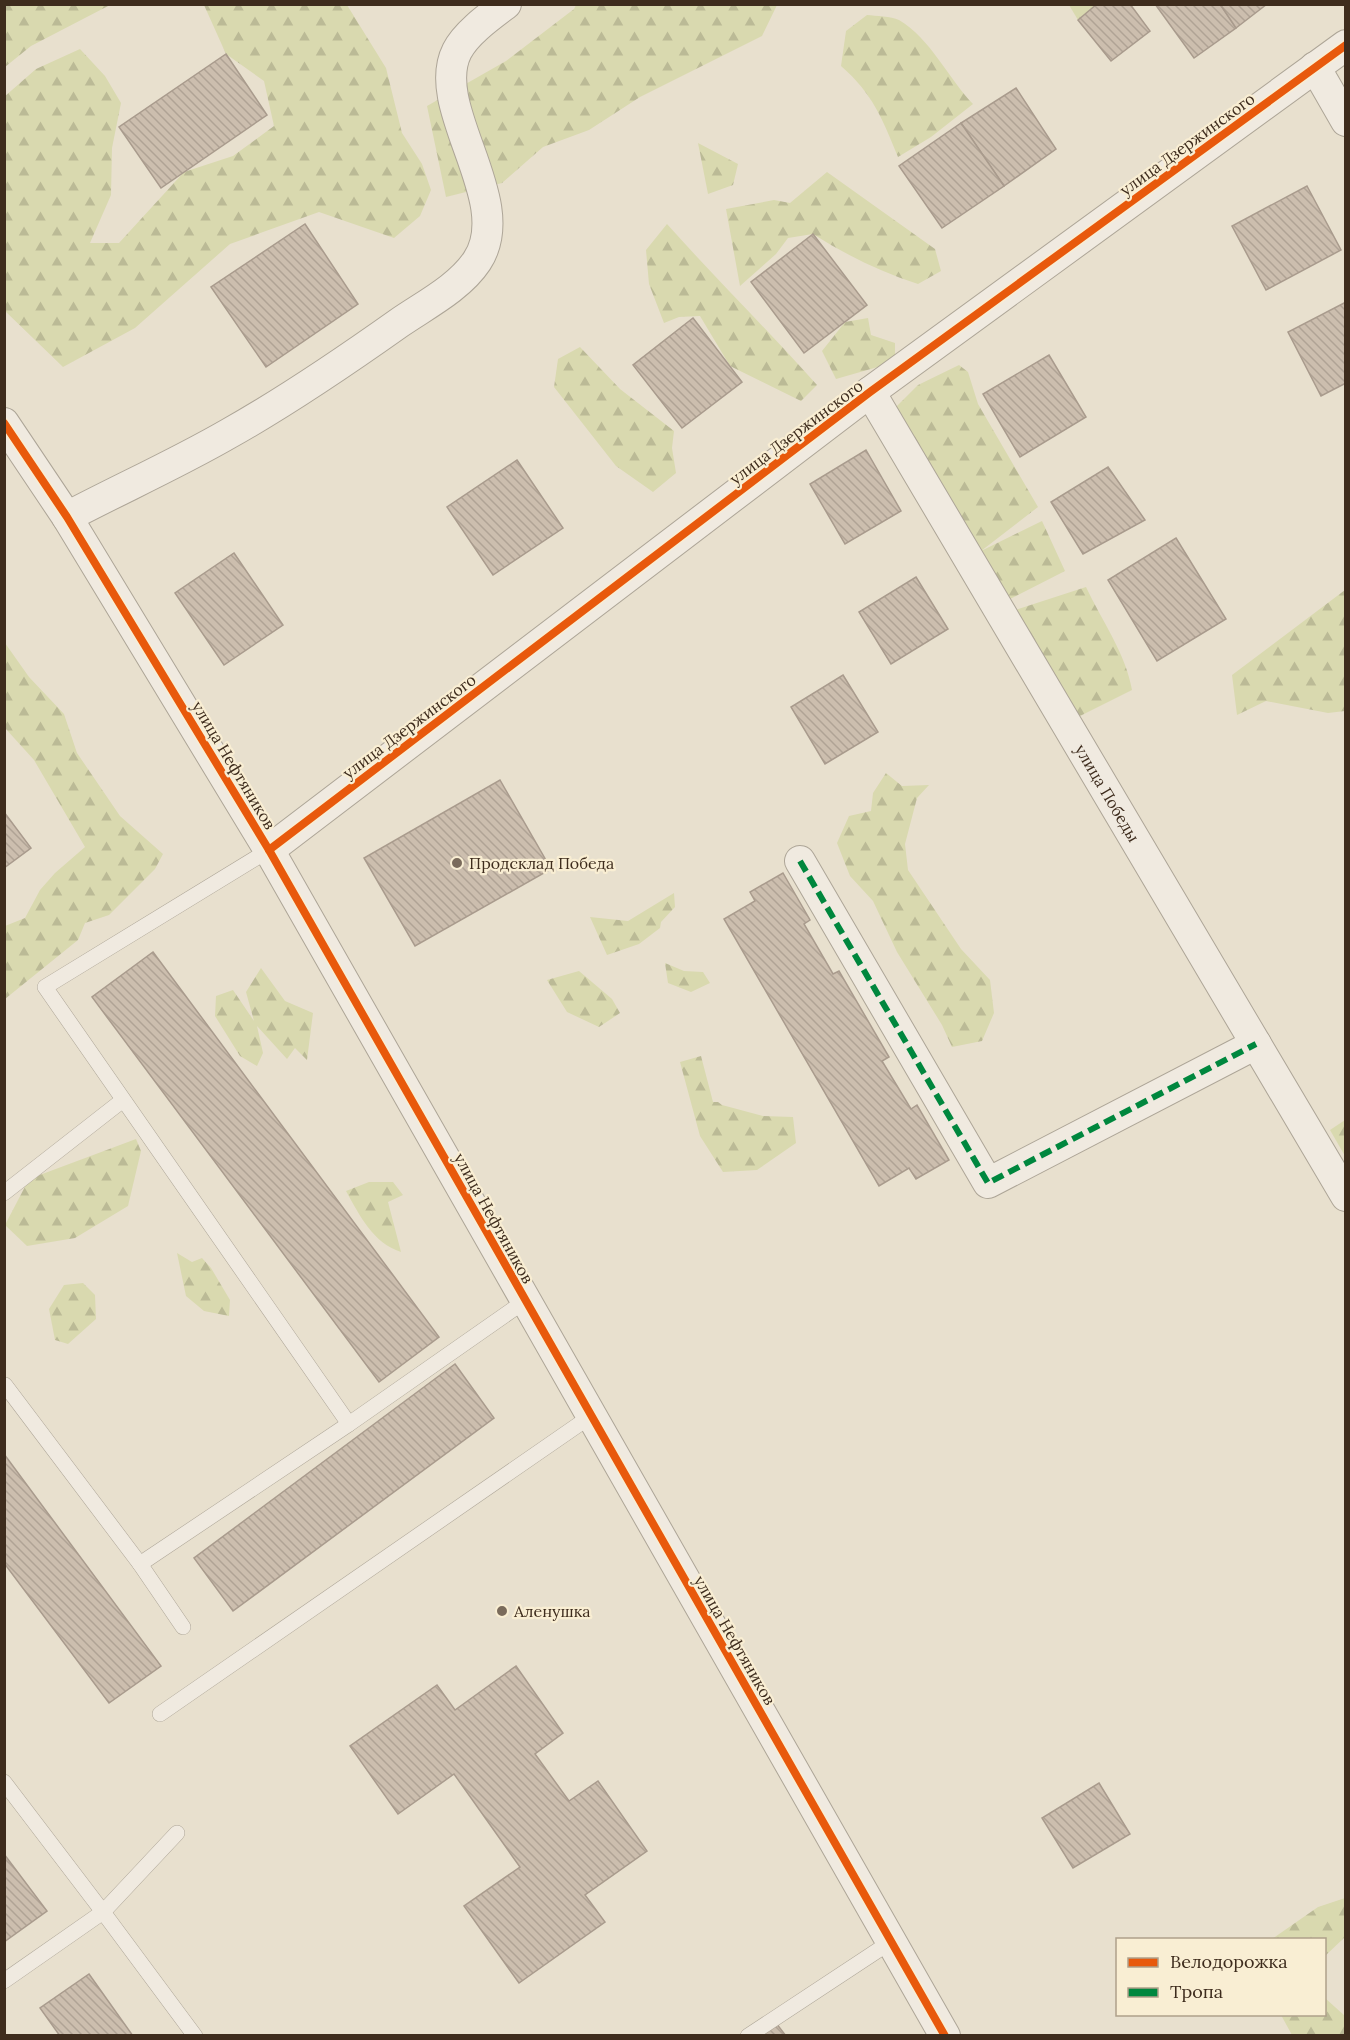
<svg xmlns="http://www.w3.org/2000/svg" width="1350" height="2040" font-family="Lora,serif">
<defs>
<pattern id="forest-firs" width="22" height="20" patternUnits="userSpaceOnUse" patternTransform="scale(1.5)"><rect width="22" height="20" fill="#d9d9af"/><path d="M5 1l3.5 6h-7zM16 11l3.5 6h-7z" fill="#bbba96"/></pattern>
<pattern id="building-back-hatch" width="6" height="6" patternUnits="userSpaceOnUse" patternTransform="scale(1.5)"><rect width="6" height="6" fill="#ccbeae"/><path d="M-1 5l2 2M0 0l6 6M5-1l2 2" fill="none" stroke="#b0a395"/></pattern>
</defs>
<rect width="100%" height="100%" fill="#e8e0ce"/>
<g fill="url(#forest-firs)">
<polygon points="5,4 110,4 110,5 31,46 5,67"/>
<polygon points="204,5 347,5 386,68 402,133 422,164 431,190 420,216 394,238 319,212 230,244 135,328 63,367 5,311 4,97 36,69 80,49 105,76 121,103 112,148 111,195 90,243 119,243 184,172 233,156 274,126 264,81 226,54"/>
<polygon points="576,5 777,5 762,36 640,97 589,130 543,147 502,183 446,197 427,106 506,61 574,9"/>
<polygon points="1069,5 1110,5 1078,20"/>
<path d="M867 15C876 16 891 16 899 20 931 39 948 78 973 104L931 137 898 157C882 118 873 94 841 66L846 31Z"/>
<polygon points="698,143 738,164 733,185 708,194"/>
<path d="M827 172 935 249 941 271 918 284C881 272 846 255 813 234L788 238 776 254 740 286 726 209 774 200 790 203Z"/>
<path d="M667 224C716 279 768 330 817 385L801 401 730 366 700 316 679 317 664 323 649 284 646 250Z"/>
<polygon points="868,318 871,335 895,343 895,362 836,379 822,351 845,322"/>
<polygon points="580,347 620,389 674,431 672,448 676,473 653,492 616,466 554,387 558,359"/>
<polygon points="959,365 968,372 978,404 1038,507 981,551 1042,521 1065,571 1006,601 893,410 918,385"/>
<path d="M1086 587C1102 621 1126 654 1132 690L1074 719 1012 611Z"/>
<polygon points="1345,590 1345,711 1328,713 1266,701 1237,715 1232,675"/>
<polygon points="5,643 29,677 64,714 77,753 120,816 163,854 155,869 109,915 85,923 78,940 5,999 5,926 25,918 40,890 55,873 85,847 34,760 5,728"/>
<polygon points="886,773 902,786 929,785 917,798 905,844 908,870 961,949 990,980 994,1013 982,1041 952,1047 942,1025 897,952 873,901 850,876 837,843 849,816 871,811 873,793"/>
<polygon points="674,893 675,907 661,922 660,928 639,944 607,955 590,917 628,921"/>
<polygon points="665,963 684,971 703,972 710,983 691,992 668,983"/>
<polygon points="261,968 285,1001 313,1013 307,1060 295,1048 287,1059 257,1026 263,1053 257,1066 240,1056 215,1016 216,996 233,990 254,1021 246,992"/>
<polygon points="579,971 612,999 620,1013 599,1027 567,1012 547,980"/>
<polygon points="701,1056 713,1102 718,1102 722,1105 763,1116 793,1117 796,1143 757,1170 723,1172 700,1136 680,1062"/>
<polygon points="1345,1120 1345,1156 1330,1130"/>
<polygon points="136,1139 141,1151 128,1206 75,1238 27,1246 5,1225 29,1179"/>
<path d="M369 1182H393L403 1195 388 1202 401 1252C373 1243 360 1216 346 1191Z"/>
<polygon points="177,1253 192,1262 202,1258 211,1268 230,1300 229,1316 204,1311 186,1296"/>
<polygon points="83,1283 95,1295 96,1319 68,1344 55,1340 49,1309 64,1285"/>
<polygon points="1345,1898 1345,1937 1325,1956 1324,1940 1272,1939 1318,1907"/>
<polygon points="1325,1998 1345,2016 1344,2035 1292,2035 1281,2015 1324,2014"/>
</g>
<g fill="url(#building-back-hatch)" stroke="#a99b8d" stroke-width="1.5">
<polygon points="1097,4 1130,4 1150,31 1111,61 1078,20"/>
<polygon points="1155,4 1220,4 1236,28 1194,58"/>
<polygon points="1220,4 1267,4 1236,28"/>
<polygon points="226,54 267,115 161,188 119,127"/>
<polygon points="1016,88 1056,149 1004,186 961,123"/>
<polygon points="961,123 1004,186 942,228 899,166"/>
<polygon points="1307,186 1341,250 1266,290 1232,226"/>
<polygon points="305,224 358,304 266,367 211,287"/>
<polygon points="813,234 867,305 804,353 751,282"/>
<polygon points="1346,302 1346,383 1321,396 1288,332"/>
<polygon points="693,318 742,382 682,428 633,365"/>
<polygon points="1049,355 1086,417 1020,457 983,394"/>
<polygon points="866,450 901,511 845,544 810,484"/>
<polygon points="517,460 563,528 493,575 447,507"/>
<polygon points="1108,467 1145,520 1083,554 1051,502"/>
<polygon points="1176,538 1226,619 1157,661 1108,580"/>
<polygon points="234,553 283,625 224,665 175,593"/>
<polygon points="916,577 948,629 891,664 859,612"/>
<polygon points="843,675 878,732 825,764 791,707"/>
<polygon points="500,780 551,869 415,946 364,858"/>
<polygon points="4,812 31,848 4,868"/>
<polygon points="783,873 810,920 804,924 833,974 839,971 889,1057 882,1061 911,1109 917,1105 949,1160 916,1179 909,1168 879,1186 724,919 755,901 750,892"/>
<polygon points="153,952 439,1337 379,1382 92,997"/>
<polygon points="455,1364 494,1418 233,1611 194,1558"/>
<polygon points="4,1454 161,1666 109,1703 4,1563"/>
<polygon points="516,1666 563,1733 535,1754 569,1801 598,1781 647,1851 585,1895 605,1922 519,1983 464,1906 520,1867 454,1774 398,1814 350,1746 437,1685 455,1710"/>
<polygon points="1099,1783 1130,1834 1073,1868 1042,1818"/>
<polygon points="4,1854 47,1911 4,1942"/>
<polygon points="89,1974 133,2036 60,2036 40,2008"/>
<polygon points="776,2023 786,2036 760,2036"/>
</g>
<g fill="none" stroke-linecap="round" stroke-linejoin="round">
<defs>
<g id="service">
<polyline points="269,850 45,987 349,1424 525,1301"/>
<polyline points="4,1193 123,1100"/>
<polyline points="5,1385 140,1564 183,1627"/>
<polyline points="140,1564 349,1424"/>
<polyline points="160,1714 591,1416"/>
<polyline points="4,1782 103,1912 177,1833"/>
<polyline points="4,1981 103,1912 195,2036"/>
<polyline points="748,2036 892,1941"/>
</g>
<g id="minor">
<polyline points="1315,67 1346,121"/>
<path id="s1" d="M870 392 1346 1196"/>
<polyline points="4,423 67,517 269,850 945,2036"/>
<path d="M67 517C120 489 176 464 228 434 287 401 344 362 399 323 425 305 459 288 477 261 517 201 428 108 457 51 466 33 490 16 506 4"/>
<polyline points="269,850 870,392 1346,45"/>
<polyline points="800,861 988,1183 1256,1044"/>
</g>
</defs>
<use href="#service" stroke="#ada597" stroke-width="16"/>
<use href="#minor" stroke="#ada597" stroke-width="32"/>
<use href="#service" stroke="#f0eae0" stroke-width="15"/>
<use href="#minor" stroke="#f0eae0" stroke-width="30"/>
<polyline stroke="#00873e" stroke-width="6" stroke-dasharray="12 6" stroke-linecap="butt" points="800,861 988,1183 1256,1044"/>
<defs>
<g id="cycleway">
<polyline points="4,423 67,517 269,850 945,2036"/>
<polyline points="269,850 870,392 1346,45"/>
</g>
</defs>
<use href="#cycleway" stroke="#f9eed3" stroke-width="11"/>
<use href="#cycleway" stroke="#e8590c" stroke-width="8"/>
</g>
<g fill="#7a6b5b" stroke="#f9eed3" stroke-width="2">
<circle cx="457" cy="863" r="6"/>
<circle cx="502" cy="1611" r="6"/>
</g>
<g text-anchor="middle" stroke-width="4.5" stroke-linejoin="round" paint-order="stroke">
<g font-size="16" fill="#3e2c1d" stroke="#f9eed3">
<text transform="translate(1187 144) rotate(-36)" y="6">улица Дзержинского</text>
<text transform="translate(796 432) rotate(-37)" y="6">улица Дзержинского</text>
<text transform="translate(409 726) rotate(-37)" y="6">улица Дзержинского</text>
<text transform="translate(234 765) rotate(59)" y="6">улица Нефтяников</text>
<text dy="6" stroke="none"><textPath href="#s1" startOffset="466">улица Победы</textPath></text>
<text transform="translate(494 1218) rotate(61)" y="6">улица Нефтяников</text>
<text transform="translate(735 1640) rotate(60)" y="6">улица Нефтяников</text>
</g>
<g font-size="16" fill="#3e2c1d" stroke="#f9eed3" text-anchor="start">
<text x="469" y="869">Продсклад Победа</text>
<text x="514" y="1617">Аленушка</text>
</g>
</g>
<rect width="1350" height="2040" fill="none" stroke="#3e2c1d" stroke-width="12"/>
<rect x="1116" y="1938" width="210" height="78" fill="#f9eed3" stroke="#aea08a" stroke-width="1.5"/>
<rect x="1128" y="1958" width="30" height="9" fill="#e8590c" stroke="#aea08a" stroke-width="1.5"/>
<text x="1170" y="1968" font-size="18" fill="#3e2c1d">Велодорожка</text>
<rect x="1128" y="1988" width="30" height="9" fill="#00873e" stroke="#aea08a" stroke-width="1.5"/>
<text x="1170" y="1998" font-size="18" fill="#3e2c1d">Тропа</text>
</svg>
